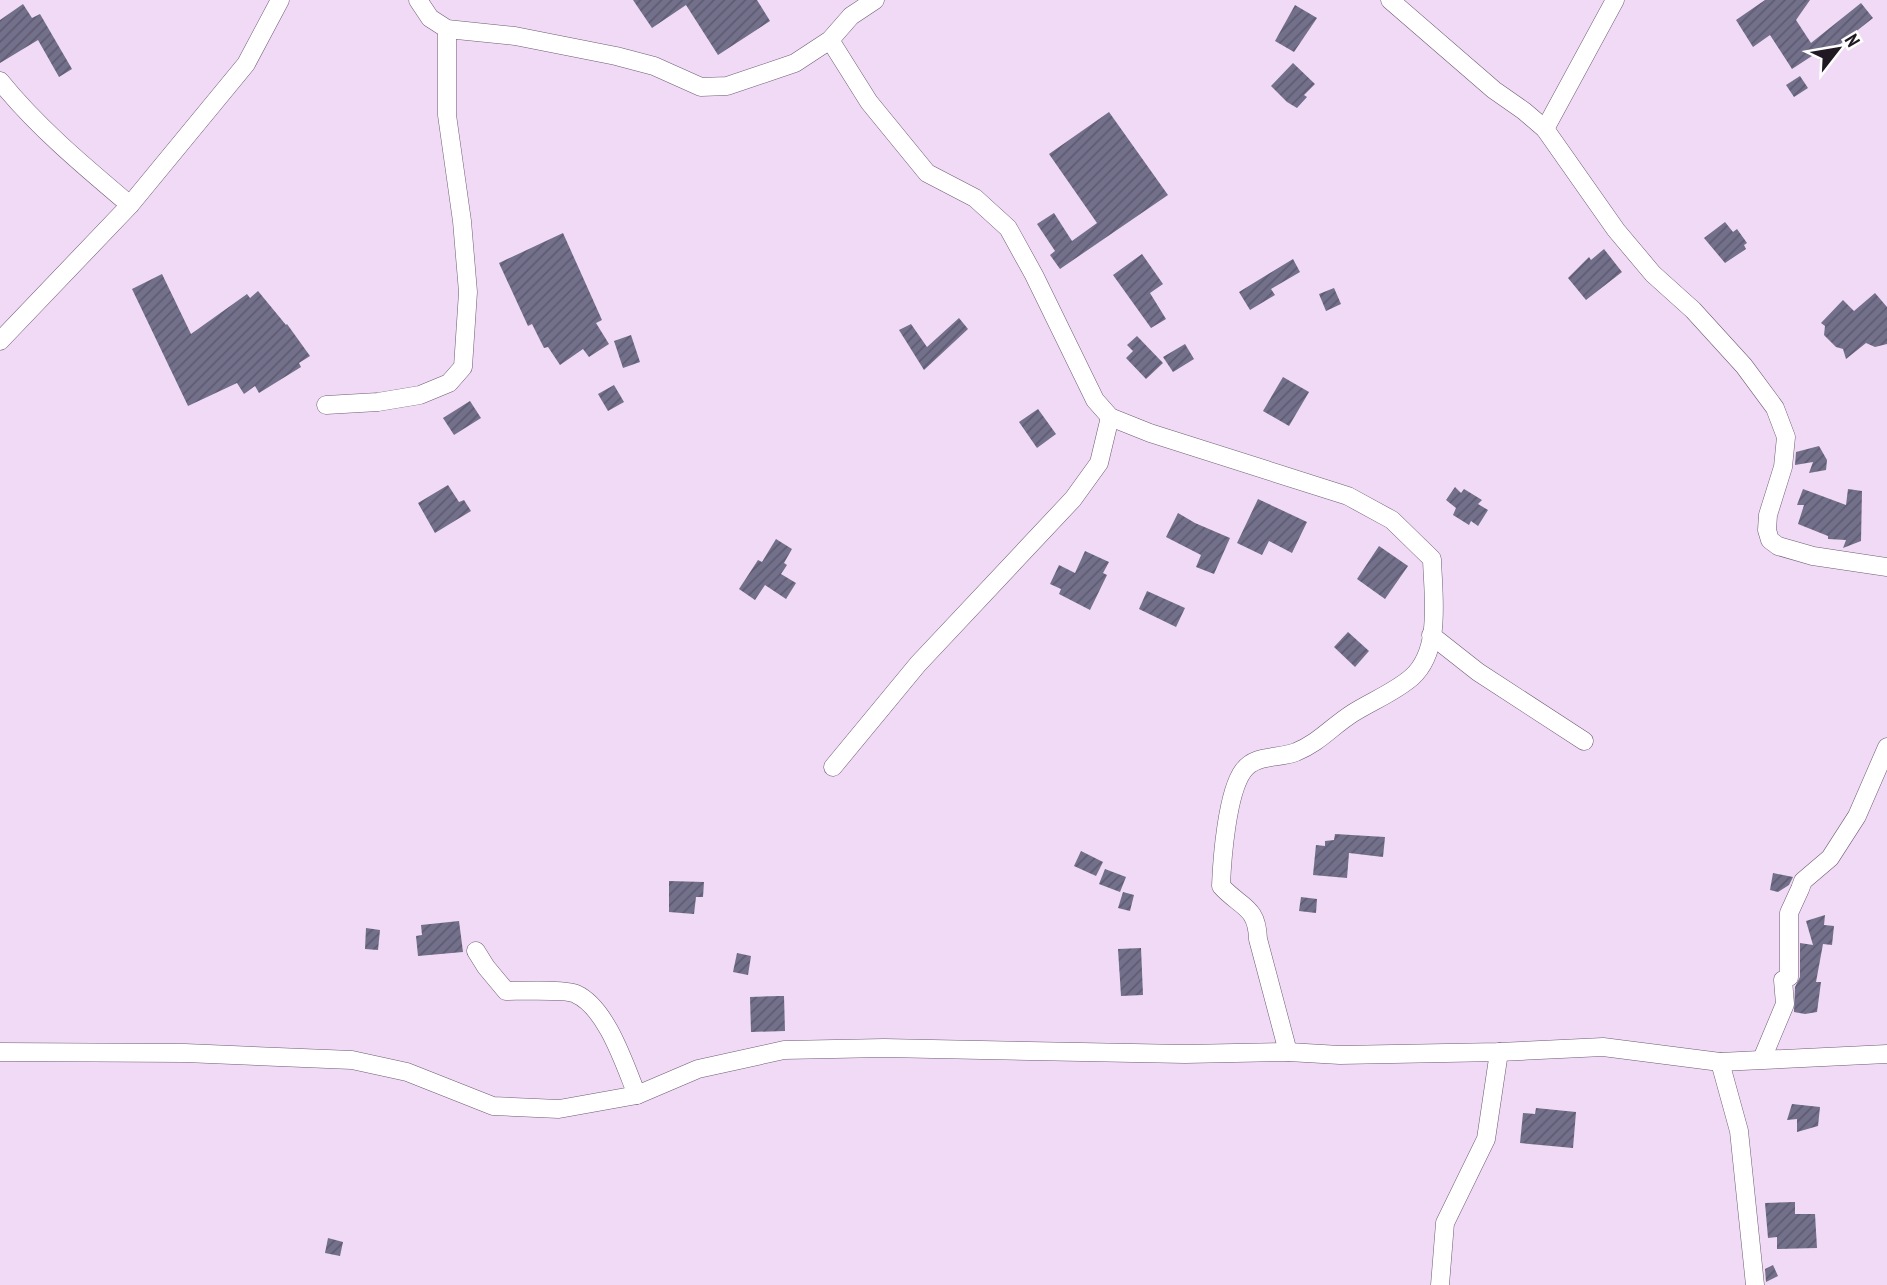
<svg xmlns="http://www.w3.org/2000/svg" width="1887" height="1285" font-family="'PT Sans Narrow',sans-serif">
<defs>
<pattern id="building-hatch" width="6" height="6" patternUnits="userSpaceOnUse" patternTransform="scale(1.75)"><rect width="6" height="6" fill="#73708b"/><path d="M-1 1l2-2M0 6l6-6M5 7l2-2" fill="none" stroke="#5e5b71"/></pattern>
</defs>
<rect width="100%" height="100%" fill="#f0daf5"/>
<g fill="url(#building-hatch)">
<polygon points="633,0 757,0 770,21 718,55 686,5 652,28"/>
<polygon points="1765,0 1810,0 1796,20 1811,43 1861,3 1873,18 1820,60 1815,54 1792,69 1770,35 1753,47 1736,20"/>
<polygon points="23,4 32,18 40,14 72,69 59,77 38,40 0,63 0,20"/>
<polygon points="1295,5 1317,18 1294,52 1275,41"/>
<polygon points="1293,63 1315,84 1304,95 1307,97 1297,108 1287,102 1271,86"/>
<polygon points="1800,76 1808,88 1794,97 1786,85"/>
<polygon points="1109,112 1168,195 1060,269 1050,255 1055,251 1037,224 1054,213 1072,241 1097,223 1049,154"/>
<polygon points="1725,222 1733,232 1737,229 1747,243 1744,245 1746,249 1725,263 1704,238"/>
<polygon points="563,233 602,320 596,323 609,344 589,357 583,349 560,365 548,347 544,348 532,324 528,326 499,263"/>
<polygon points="1604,249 1622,272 1586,300 1568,278 1589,257 1591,260"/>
<polygon points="1142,254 1163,284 1150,293 1166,319 1151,328 1113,275"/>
<polygon points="1293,259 1300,272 1271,289 1275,295 1250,310 1239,292"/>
<polygon points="162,274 191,334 247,294 250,298 258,291 286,325 287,324 310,356 299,363 301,367 259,393 255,386 244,394 237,383 188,406 132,289"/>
<polygon points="1334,288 1341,304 1326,311 1319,294"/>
<polygon points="1875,293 1887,307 1887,344 1875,347 1866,343 1846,359 1843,349 1836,347 1824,335 1825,326 1821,323 1843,300 1854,311"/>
<polygon points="959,318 968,329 924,370 899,330 911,324 927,347"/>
<polygon points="631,335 640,362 623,368 614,341"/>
<polygon points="1137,336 1163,363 1146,379 1126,358 1133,351 1127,345"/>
<polygon points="1185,344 1194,359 1173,372 1163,357"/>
<polygon points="1283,377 1309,392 1289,426 1263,411"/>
<polygon points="614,385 624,402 608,411 598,394"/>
<polygon points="470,401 481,418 454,435 443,418"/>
<polygon points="1038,409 1056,434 1037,448 1019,422"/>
<polygon points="1819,446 1827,460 1826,470 1809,473 1813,462 1795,465 1796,452"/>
<polygon points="448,485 459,502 464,500 471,511 435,533 418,503"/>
<polygon points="1455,487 1461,493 1464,489 1482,500 1478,504 1488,510 1478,526 1471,521 1469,525 1453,515 1456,508 1446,500"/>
<polygon points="1803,489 1846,505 1848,489 1862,491 1861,541 1843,548 1846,540 1828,539 1828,536 1798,524 1804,505 1797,505"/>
<polygon points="1258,499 1307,522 1292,553 1269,541 1262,555 1237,543"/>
<polygon points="1178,513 1195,523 1230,538 1214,574 1196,567 1201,555 1166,537"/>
<polygon points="776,539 792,549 784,563 787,565 781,574 796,583 786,599 765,585 755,600 739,589 758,560 762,562"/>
<polygon points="1379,546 1408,566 1385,599 1357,579"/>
<polygon points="1085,551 1109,562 1103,573 1107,575 1090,610 1059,594 1061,589 1050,584 1059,565 1075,573"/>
<polygon points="1147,591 1185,608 1176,627 1139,609"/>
<polygon points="1348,632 1369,651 1355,667 1334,647"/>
<polygon points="1335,834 1385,837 1383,857 1349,853 1347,878 1313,875 1316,845 1325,846 1325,841 1334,840"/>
<polygon points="1081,851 1103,862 1096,876 1074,866"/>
<polygon points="1105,869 1126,877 1120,892 1099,884"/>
<polygon points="1773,873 1793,877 1789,885 1778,892 1770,890"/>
<polygon points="669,881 704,882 703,897 696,897 694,914 669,912"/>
<polygon points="1123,892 1134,895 1130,911 1118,908"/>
<polygon points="1301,897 1317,899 1316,913 1299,911"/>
<polygon points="1825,915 1824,925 1834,926 1832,945 1823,944 1816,982 1821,982 1817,1012 1805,1014 1794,1012 1795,987 1800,977 1800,943 1813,945 1806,921"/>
<polygon points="459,921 463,952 418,956 416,936 422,935 421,925"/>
<polygon points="366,928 380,930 378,950 365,949"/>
<polygon points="1141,948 1143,995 1121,996 1118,949"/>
<polygon points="737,953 751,956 748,975 733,972"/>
<polygon points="779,996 784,996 785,1031 751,1032 750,997"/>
<polygon points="1792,1104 1820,1107 1818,1126 1797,1132 1797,1119 1787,1120"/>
<polygon points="1536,1108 1576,1112 1573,1148 1520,1143 1523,1113 1535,1114"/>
<polygon points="1795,1202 1795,1214 1815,1214 1817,1248 1777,1249 1777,1237 1768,1238 1765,1203"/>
<polygon points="328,1238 343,1242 340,1256 325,1253"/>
<polygon points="1773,1265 1778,1276 1766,1282 1765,1269"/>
</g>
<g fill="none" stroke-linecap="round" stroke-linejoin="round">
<defs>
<g id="minor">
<polyline points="418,0 430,18 447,29 515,36 616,56 654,66 701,87 727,86 795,63 830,40 851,16 875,0"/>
<polyline points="1390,0 1494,90 1524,111 1545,129 1616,230 1653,274 1693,310 1744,366 1775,408 1786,437 1783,467 1768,515 1767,530 1770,540 1778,546 1813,556 1887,567"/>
<path d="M830 40 869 102 927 173 975 198 1008 228 1034 275 1095 400 1110 417 1150 433 1348 496 1392 520 1432 559C1433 595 1442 650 1412 677 1395 692 1372 701 1353 713 1331 727 1320 742 1296 752 1278 759 1255 754 1243 771 1227 793 1222 859 1221 886 1241 908 1257 906 1258 939L1288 1052"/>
<path d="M0 81C37 127 85 167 130 205"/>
<polyline points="1545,129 1615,0"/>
<polyline points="0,341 130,205 246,64 280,0"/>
<polyline points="326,405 378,402 420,395 449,383 463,367 468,292 462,221 447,115 447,29"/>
<polyline points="1431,635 1478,672 1584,741"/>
<polyline points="833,767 918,664 1073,499 1099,463 1110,417"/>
<path d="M476 951 486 967 506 991C519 991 567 989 576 994 607 1008 625 1066 637 1095"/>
<polyline points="0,1052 185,1053 352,1060 407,1072 493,1106 559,1109 637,1095 698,1069 784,1050 884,1048 1185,1054 1288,1052 1340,1055 1499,1052 1603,1047 1720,1062 1887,1054"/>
<polyline points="1762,1059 1785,1004 1783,980 1789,977 1789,913 1800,889 1803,881 1830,858 1857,816 1887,747"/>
<polyline points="1720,1062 1739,1131 1755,1285"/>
<polyline points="1440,1285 1445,1223 1486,1139 1499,1052"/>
</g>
</defs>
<use href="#minor" stroke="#6e5b73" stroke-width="19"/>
<use href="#minor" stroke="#fff" stroke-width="18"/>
</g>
<g transform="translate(1838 49) rotate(59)" stroke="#ffffff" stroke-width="5" paint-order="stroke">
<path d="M0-5L12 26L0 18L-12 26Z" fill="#201822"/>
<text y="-10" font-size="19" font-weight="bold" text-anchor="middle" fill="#201822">N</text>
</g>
</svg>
